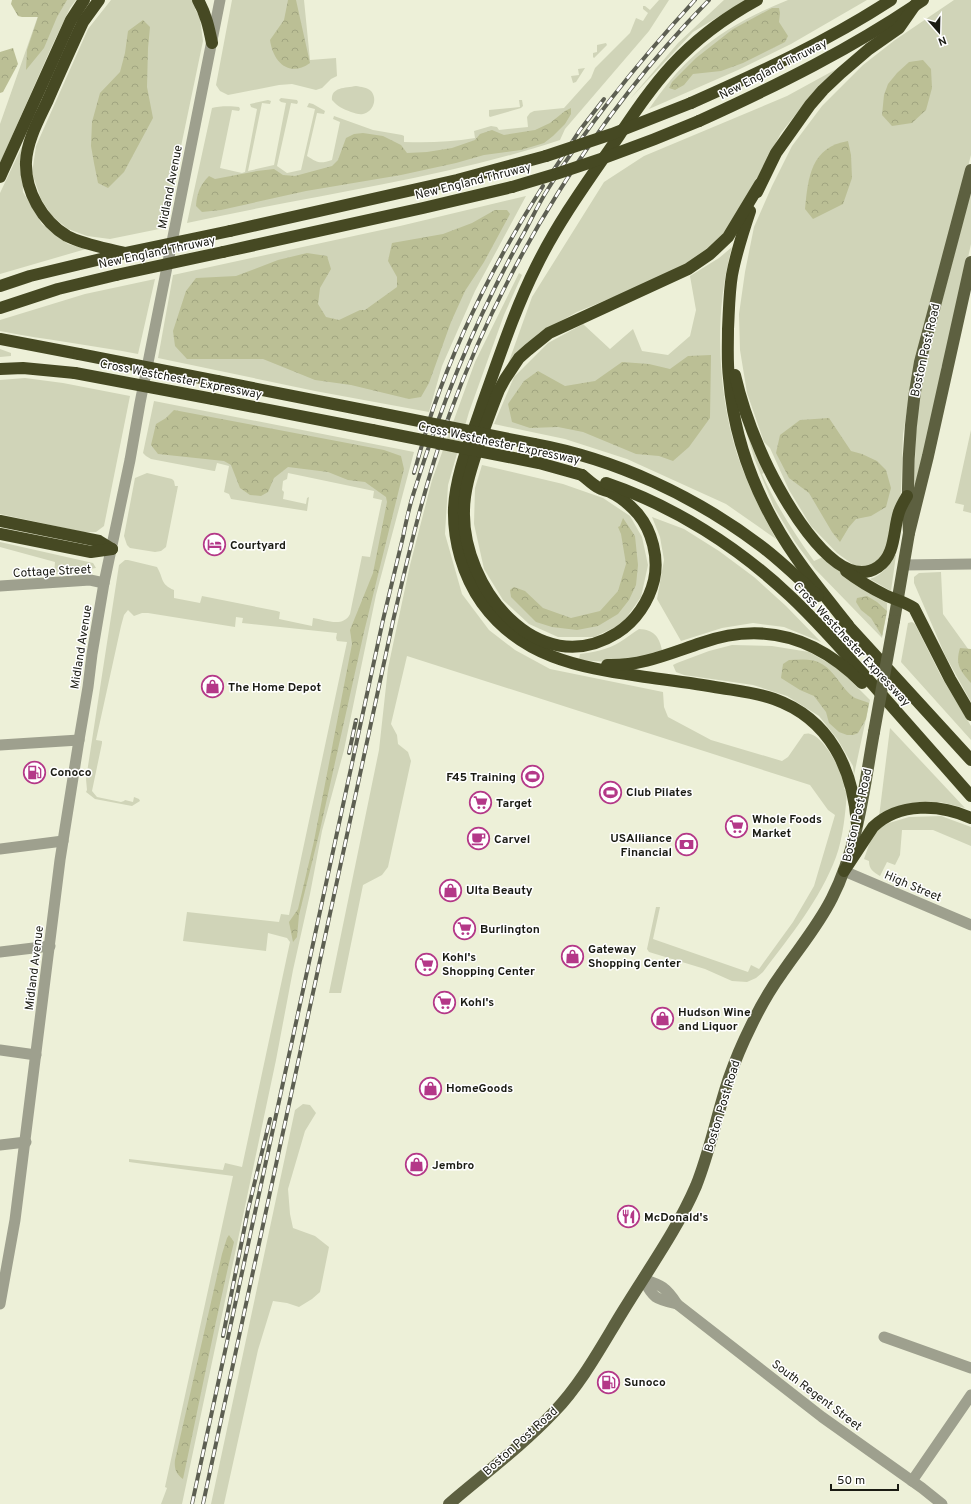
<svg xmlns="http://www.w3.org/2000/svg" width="971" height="1504" font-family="Overpass,sans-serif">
<defs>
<pattern id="forest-crowns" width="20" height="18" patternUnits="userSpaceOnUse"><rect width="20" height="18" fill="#bbbf95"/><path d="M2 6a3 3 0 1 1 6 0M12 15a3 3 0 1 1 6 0" fill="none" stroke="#a0a480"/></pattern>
</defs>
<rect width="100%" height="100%" fill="#edf0d8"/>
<g fill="#d0d4b8">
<polygon points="51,0 76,0 70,8 51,48 0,163 0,124 38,16"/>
<polygon points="111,0 192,0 197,7 195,9 200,18 203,41 164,228 110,239 87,236 68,229 52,216 41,199 32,173 36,146 88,29"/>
<polygon points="232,0 304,0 310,60 336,58 337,76 331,79 322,88 316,90 292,84 279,85 228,95 220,91 216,85"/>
<path d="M659 0H669L649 31 565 129 560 140C439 180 312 195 187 223L212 108C218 106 232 106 239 107L240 109 239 111 232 110 220 168 242 173 245 172 257 109 251 107 250 104 268 100 271 101 270 104 262 103 248 171 274 165 286 103 281 102 279 100 281 98 297 100 298 102 297 104 291 103 277 166 287 173 301 170 315 109 307 107 309 103 313 104 325 111 324 114 317 113 307 156C318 163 320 164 332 160L340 122 333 119 334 116 373 130 402 135 404 136V142C428 143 451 142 475 138L474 131 491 126 497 127 499 130 528 127 527 117 530 113 534 111 564 108 591 78 595 68 630 33 636 18 643 21 648 13 643 9V6H645L650 10Z"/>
<polygon points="724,0 746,0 693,32 630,99 678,43"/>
<path d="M788 0H867L791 44 738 70 649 109C663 89 678 69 697 53 723 30 755 13 788 0Z"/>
<polygon points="954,0 971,0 971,155 911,386 903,434 901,492 894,531 882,558 870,566 855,566 837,553 811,526 789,490 770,448 764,442 747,393 740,350 739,314 745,272 754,227 772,186 792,146 822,106 863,65 895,40"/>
<polygon points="606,43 607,45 594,58 593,57 593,53 597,52 597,45"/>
<polygon points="840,67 804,104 781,133 730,230 689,266 577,312 539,333 508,364 532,297 604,182 644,156 787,96"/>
<polygon points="585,68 576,82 573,83 571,76 579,75 578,69"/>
<path d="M356 86C361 87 367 87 371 91 378 99 373 112 363 114 359 115 355 113 351 112 343 109 337 106 332 100 331 87 345 88 356 86Z"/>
<polygon points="519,100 522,100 523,106 521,108 490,117 489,116 489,110 520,107"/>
<polygon points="27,136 21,161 23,192 42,224 68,244 86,249 0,274 0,193"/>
<polygon points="971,191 971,244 945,363 941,367 942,375 914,490 916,432 919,389"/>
<polygon points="526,196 475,291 442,366 429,412 315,391 158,358 173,275 400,226"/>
<path d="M732 247C714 311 717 390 737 454 747 483 761 512 776 539L726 504 627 459 565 439 494 424 514 377 548 343 583 324 610 349 633 329 642 351 668 355 690 336 696 310 690 276 719 258Z"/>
<path d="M519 273 522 275 504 315 469 412 448 485 445 534 462 594 489 630 515 650 550 669 663 692 664 707 668 717 711 740 782 761 788 757 804 734C806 734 808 733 810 734 825 737 842 773 846 786L844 788 845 790H847C846 809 843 839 836 857 820 900 790 936 763 972L756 978 747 982 732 981 705 969 649 952 647 949 656 907H660L653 939 748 972 751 965 759 969 793 922 814 886 835 815 828 810 810 785 407 656 391 724 397 735 398 744 408 752 411 761 388 867 382 875 363 885 341 993H329L379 750 388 668 410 565 432 480 475 362Z"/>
<path d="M155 279 138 354C92 345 46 340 0 331V320L85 294Z"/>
<polygon points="0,349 11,353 11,356 0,357"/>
<polygon points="25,378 63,383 130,396 104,526 96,532 83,532 0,514 0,380"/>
<path d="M154 401 414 452 376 595 344 750 322 831 310 894 293 970 276 1060 182 1504H161L167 1488 165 1487 233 1176 129 1162V1159L223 1170 225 1163 242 1167 290 942 287 938 268 933 266 951 183 941 187 912 279 922 281 914 289 915 347 642 337 641 336 638 337 633 242 623 243 618 236 617 235 627 148 613H142L134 616 128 610 124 615 121 626 96 740 102 741V743L92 791 97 797 121 802 124 801 125 800 133 802 134 797 139 799 140 801 132 806 95 799 86 792 87 790 86 779 119 565 125 560H128L157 567C164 579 160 584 174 590V598L200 603 202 596 277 611 280 612 279 619 312 626 313 618C326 620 343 628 350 614L362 556 370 557 382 500 373 498 374 491 288 473 287 479 283 481 282 490 284 492 283 499 306 504 307 498 309 497 307 511 231 499 229 494 224 492 229 466 217 463 215 471H214L151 459 146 456 143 453Z"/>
<path d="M745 427 765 472 762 474C776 505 794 533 814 561L823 557C843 575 863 591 887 603V611L882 638 815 569 795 542 774 507 754 458Z"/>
<polygon points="971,430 971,513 963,511 964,505 955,503"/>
<polygon points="482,465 563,484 603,498 630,516 642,537 648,565 641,597 622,624 594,637 558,637 529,624 503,600 484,569 474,524 475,488"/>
<polygon points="147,473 172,479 174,481 175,486 178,486 166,547 161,551 155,552 130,548 127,545 124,536 135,478"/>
<polygon points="652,517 684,529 719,551 754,577 786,606 821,642 784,627 753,623 722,628 681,641 657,599 664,560 660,537"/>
<polygon points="0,542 93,563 96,568 54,574 55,562 0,547"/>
<path d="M895 555H896L891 591 870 579C883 575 888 566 895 555Z"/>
<polygon points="941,572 943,614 971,653 971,702 945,655 914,583 914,577 919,573"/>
<polygon points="912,622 915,624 941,676 971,726 971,740 901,662 908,623"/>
<path d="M639 629C654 630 659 636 662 650L643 658 607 662 579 660 580 654C594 652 607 650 620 642 627 638 632 633 639 629Z"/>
<polygon points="732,645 772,646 809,652 839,669 870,700 854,775 853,766 838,740 819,716 787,696 753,685 684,675 676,672 673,665 677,663 709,651"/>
<polygon points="890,728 965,808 940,802 919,803 879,817"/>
<path d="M941 816 971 827V846L933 830H902L900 855 895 865 887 862 880 876C873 872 869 869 869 861L864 859 874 830 889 823 909 817Z"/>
<polygon points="303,1104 310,1105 316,1113 305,1131 288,1189 290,1214 293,1228 315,1236 329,1247 320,1292 312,1299 299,1307 287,1303 273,1301 258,1350 224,1504 211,1504 295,1110"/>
</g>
<g fill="url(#forest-crowns)">
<polygon points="12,0 67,0 57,17 44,48 26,70 27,50 38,17 22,17 18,16 11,4"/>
<path d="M288 0H296L310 63C289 78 273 62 270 40L284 20Z"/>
<polygon points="772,8 779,8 780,13 779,22 788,36 785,42 743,63 721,71 693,74 684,85 675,90 669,88 672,82 696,58 733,29"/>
<polygon points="143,20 150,27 148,48 147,87 153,118 124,172 108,188 98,183 94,163 91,146 92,122 100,93 120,72 125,53 128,31"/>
<polygon points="13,48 18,64 3,92 0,93 0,52"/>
<polygon points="923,60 931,69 932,88 926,110 912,123 892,126 882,115 884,95 888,84 897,73 909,62"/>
<path d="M571 108V114L565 124 553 136 544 143 521 150 484 155 456 163 401 175 306 191 221 210 202 212 196 206C197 193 200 185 209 176L215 179 257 171 274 169 283 175 295 176 332 166 338 160 346 138 354 134 363 133 383 136 401 145 407 153 427 152 452 148 475 140 480 134 492 130 504 135 535 130 550 123 565 111Z"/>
<path d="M848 141 851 155 852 178 843 204 813 219 805 209C808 177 811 147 848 141Z"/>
<polygon points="495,210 507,210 510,214 484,262 465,291 451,322 429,383 421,397 409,399 351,385 315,380 263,359 187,359 175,346 173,331 186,291 196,278 236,276 278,260 307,253 327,256 331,269 320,288 318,304 326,317 339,320 360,310 365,310 397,287 397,277 388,261 392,243 443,234 472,223"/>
<polygon points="711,355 710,418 689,447 673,461 659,456 636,454 583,432 558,427 530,428 512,422 508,404 524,381 538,371 565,386 595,381 622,362 649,364 670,369 688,356"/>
<polygon points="174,410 384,450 401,456 404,469 364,632 320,830 299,915 297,937 293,942 289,922 298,909 314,841 352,644 350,630 373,573 387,502 386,497 365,482 348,480 328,472 288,467 274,478 268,492 261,496 250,495 240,488 231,465 224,461 158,454 151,445 156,424 166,418"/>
<polygon points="829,418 851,451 862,454 877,461 886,470 891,488 886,507 871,516 856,519 849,527 840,542 832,532 809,493 789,478 776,453 780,435 800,420"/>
<polygon points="623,518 635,536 638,565 636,585 629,600 618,614 598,626 577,630 552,627 536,622 511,597 510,590 514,587 525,591 543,608 571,618 600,611 618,591 626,564 621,534 618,527 620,526"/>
<polygon points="867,596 877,602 887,611 882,636 871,618 861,610 856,602 857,598"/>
<path d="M960 648 971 649V683C960 670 955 665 960 648Z"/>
<path d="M789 660C799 660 811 658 820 663 835 670 841 689 855 698 859 700 865 701 869 703L866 719 858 733 853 735H847L839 732 829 723 826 712 814 696 800 690 781 678 783 664Z"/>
<path d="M229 1235 234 1242C215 1321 200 1400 183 1479 176 1474 174 1468 175 1460L222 1254 227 1238Z"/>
</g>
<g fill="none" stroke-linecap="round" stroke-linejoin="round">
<g stroke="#9ea08e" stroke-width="11">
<polyline points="904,565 971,564"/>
<polyline points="0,586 90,580 104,583"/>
<polyline points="0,745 79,740"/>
<polyline points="0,849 63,841"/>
<polyline points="844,871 971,925"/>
<polyline points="0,952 50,946"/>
<polyline points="0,1050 36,1055"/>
<polyline points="0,1145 26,1142"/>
<path d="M643 1279C661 1285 666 1287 677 1304 655 1299 653 1298 643 1279Z"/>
<polyline points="0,1304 15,1220 60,860 79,740 88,687 92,654 104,583 130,460 140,403 220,0"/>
<polyline points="677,1304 822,1417 922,1488 942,1504"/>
<polyline points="884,1337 971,1368"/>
<polyline points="912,1481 971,1395"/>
</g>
<g stroke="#5d6040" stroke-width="12">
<path d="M909 533C906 475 909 419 920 362L971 170"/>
<polyline points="894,621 909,533 928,456 971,262"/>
<path d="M449 1504C484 1474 522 1446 554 1412 582 1383 602 1345 623 1311 648 1270 677 1230 696 1186 710 1151 717 1114 729 1078 735 1061 742 1044 750 1028 759 1009 769 991 782 973 799 948 818 926 832 898 858 847 864 788 874 732"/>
</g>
<g stroke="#464923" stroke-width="12">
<path d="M99 0 83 22 77 35C67 57 57 79 47 102 38 121 27 141 26 162 25 191 42 221 67 236 85 245 106 248 125 253"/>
<path d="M198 0C206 14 209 28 212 43"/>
<path d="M757 0C726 17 696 39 672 65 649 90 631 118 612 146 585 185 557 224 536 267 514 311 499 358 482 405 471 439 456 472 454 508 453 541 463 576 482 603 521 657 578 667 639 676 667 680 694 683 721 688 739 691 757 693 774 699 830 719 853 769 857 824"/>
<path d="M691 103C759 73 828 41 891 0"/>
<path d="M699 121C776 86 853 48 923 0"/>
<polyline points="0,177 71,20 84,0"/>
<polyline points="757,192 776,153 810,105 823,90 841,73 869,49 899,28 915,5"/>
<path d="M750 211C743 232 736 253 732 275 729 293 729 311 728 329 728 346 727 362 729 378 733 429 750 480 775 524 795 560 822 592 848 625"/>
<polyline points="230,231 457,180 546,156"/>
<polyline points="223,252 423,208 512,187"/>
<polyline points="0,286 30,276 122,254"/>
<polyline points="0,308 58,289 116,275"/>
<polyline points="0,339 79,354"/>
<polyline points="0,369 23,368 75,373"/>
<path d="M735 375C741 401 750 427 761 452 774 483 833 597 878 567 896 555 893 530 899 512 901 506 904 501 907 496"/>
<polyline points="217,381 379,413"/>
<polyline points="213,399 372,430"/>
<path d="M534 444C616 459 695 496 761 546 781 561 799 579 818 596"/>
<path d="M582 475C587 479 593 485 599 488 602 490 606 490 610 492 621 497 630 505 638 514 652 531 659 558 654 580 649 601 636 621 617 633 537 683 462 586 464 511 464 487 473 464 480 441 486 424 492 407 499 390L505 379 519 358 528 350 549 333 688 269 710 254 728 237 760 184"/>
<path d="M606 483C674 506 738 547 790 596 823 627 852 661 881 694 911 728 941 762 971 796"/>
<polyline points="0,521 99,541 112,549"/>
<polyline points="0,534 91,552 112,549"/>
<path d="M846 571C859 581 873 589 887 596 897 600 905 602 914 608L950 679 971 715"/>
<polyline points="843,620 971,760"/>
<path d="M607 665C642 666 668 654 701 643 763 621 816 637 862 683"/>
<path d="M844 871 873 827C899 802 940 804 971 818"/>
</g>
<defs>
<g id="rail">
<polyline points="551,174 580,130 604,99"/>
<path d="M414 473C420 452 426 430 433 409 460 331 499 255 543 186"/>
<polyline points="349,753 356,720"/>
<polyline points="223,1336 248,1210 270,1119"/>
<path d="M192 1504 383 620C390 592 396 565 403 537 406 522 409 507 414 492 442 402 477 315 524 233 532 218 539 203 548 189 590 121 641 59 695 0"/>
<path d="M203 1504 393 621C409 552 425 483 449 416 504 264 596 115 709 0"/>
</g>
</defs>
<use href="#rail" stroke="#5d5f52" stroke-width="4"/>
<use href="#rail" stroke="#fff" stroke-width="2.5" stroke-dasharray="8" stroke-linecap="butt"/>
<polyline stroke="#5d6040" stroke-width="12" points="874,732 894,621"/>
<g stroke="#464923" stroke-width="12">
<polyline points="546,156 612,134 691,103"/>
<path d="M512 187C576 169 638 147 699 121"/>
<polyline points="125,253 230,231"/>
<polyline points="116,275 223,252"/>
<polyline points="79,354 217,381"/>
<polyline points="75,373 213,399"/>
<polyline points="379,413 534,444"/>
<polyline points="372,430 539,463 582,475"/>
</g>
</g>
<defs>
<symbol id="hotel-ring" viewBox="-11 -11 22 22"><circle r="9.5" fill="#fff" stroke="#b43888" stroke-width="1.5"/><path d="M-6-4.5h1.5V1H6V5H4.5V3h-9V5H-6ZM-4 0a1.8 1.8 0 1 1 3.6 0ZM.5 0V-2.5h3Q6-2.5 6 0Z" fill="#b43888"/></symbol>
<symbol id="shop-ring" viewBox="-11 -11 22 22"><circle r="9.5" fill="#fff" stroke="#b43888" stroke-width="1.5"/><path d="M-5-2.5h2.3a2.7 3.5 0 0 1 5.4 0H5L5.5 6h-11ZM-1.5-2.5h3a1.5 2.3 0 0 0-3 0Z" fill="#b43888"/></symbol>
<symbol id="fuel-ring" viewBox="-11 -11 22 22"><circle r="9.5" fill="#fff" stroke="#b43888" stroke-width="1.5"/><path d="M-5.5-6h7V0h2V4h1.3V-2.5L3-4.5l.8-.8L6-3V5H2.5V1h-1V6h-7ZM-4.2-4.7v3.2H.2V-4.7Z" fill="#b43888"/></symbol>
<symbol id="stadium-ring" viewBox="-11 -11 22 22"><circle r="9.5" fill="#fff" stroke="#b43888" stroke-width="1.5"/><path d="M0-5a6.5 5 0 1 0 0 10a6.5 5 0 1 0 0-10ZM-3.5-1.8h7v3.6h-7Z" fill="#b43888"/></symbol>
<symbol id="supermarket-ring" viewBox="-11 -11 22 22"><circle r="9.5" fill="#fff" stroke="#b43888" stroke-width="1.5"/><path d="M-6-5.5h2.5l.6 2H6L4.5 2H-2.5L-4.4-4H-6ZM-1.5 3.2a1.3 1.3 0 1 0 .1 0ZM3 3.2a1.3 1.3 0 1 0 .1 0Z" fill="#b43888"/></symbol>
<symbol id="cafe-ring" viewBox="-11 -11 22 22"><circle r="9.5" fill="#fff" stroke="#b43888" stroke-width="1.5"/><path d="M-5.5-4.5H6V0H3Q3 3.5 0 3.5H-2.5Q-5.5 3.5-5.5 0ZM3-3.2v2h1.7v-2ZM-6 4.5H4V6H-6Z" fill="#b43888"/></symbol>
<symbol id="bank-ring" viewBox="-11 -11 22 22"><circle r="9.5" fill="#fff" stroke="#b43888" stroke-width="1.5"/><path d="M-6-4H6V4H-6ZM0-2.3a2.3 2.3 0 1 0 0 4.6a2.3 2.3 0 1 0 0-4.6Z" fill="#b43888"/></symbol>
<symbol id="restaurant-ring" viewBox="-11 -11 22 22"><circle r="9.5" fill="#fff" stroke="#b43888" stroke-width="1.5"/><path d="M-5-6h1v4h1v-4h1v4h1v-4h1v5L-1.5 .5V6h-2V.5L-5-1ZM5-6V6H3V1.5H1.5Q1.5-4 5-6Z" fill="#b43888"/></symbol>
</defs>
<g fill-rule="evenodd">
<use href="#hotel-ring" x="202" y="532" width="25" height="25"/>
<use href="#shop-ring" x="200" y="674" width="25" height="25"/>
<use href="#fuel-ring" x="22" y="760" width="25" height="25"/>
<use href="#stadium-ring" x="520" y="764" width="25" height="25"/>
<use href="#stadium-ring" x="598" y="780" width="25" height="25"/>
<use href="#supermarket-ring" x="468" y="790" width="25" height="25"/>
<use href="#supermarket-ring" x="724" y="814" width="25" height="25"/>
<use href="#cafe-ring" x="466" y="826" width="25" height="25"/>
<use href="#bank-ring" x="674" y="832" width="25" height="25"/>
<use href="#shop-ring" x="438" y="878" width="25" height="25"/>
<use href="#supermarket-ring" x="452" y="916" width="25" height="25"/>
<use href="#shop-ring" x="560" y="944" width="25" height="25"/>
<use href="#supermarket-ring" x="414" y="952" width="25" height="25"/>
<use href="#supermarket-ring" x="432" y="990" width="25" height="25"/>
<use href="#shop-ring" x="650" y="1006" width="25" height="25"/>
<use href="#shop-ring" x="418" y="1076" width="25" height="25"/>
<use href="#shop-ring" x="404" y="1152" width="25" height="25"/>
<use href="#restaurant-ring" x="616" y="1204" width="25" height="25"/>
<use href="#fuel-ring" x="596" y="1370" width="25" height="25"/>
</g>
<g text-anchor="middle" stroke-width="3" stroke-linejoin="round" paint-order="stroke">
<g font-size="12" fill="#1a1b13" stroke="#fff">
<text transform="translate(773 69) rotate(-27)" y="4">New England Thruway</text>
<text transform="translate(473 181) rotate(-14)" y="4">New England Thruway</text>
<text transform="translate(170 187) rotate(-79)" y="4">Midland Avenue</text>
<text transform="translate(157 252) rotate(-12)" y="4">New England Thruway</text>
<text transform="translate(925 350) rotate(-77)" y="4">Boston Post Road</text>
<text transform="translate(181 379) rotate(11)" y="4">Cross Westchester Expressway</text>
<text transform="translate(499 443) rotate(12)" y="4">Cross Westchester Expressway</text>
<text transform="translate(52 571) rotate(-3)" y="4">Cottage Street</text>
<text transform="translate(852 644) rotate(47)" y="4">Cross Westchester Expressway</text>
<text transform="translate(81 647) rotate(-81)" y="4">Midland Avenue</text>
<text transform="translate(857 815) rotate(-77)" y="4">Boston Post Road</text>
<text transform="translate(913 886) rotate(23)" y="4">High Street</text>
<text transform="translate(34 968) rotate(-83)" y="4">Midland Avenue</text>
<text transform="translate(722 1106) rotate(-73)" y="4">Boston Post Road</text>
<text transform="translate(817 1395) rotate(37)" y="4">South Regent Street</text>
<text transform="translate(520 1441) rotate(-42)" y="4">Boston Post Road</text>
</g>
<g font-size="12" font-weight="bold" fill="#1a1b13" stroke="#fff" text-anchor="start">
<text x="230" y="549">Courtyard</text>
<text x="228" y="691">The Home Depot</text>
<text x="50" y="776">Conoco</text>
<text x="516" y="781" text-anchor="end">F45 Training</text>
<text x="626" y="796">Club Pilates</text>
<text x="496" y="807">Target</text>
<text x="752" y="823">Whole Foods<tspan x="752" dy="14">Market</tspan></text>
<text x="672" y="842" text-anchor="end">USAlliance<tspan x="672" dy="14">Financial</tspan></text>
<text x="494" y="843">Carvel</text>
<text x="466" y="894">Ulta Beauty</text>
<text x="480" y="933">Burlington</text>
<text x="588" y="953">Gateway<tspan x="588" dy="14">Shopping Center</tspan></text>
<text x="442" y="961">Kohl's<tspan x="442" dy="14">Shopping Center</tspan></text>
<text x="460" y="1006">Kohl's</text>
<text x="678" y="1016">Hudson Wine<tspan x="678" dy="14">and Liquor</tspan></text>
<text x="446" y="1092">HomeGoods</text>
<text x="432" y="1169">Jembro</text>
<text x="644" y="1221">McDonald's</text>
<text x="624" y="1386">Sunoco</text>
</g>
</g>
<g transform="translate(939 32) rotate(160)" stroke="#ffffff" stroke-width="3" paint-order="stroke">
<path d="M0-3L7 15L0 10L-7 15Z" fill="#1a1b13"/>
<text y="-6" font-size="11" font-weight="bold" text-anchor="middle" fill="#1a1b13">N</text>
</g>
<path d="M831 1484v6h67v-6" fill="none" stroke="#1a1b13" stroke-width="2"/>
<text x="837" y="1484" font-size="12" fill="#1a1b13" stroke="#ffffff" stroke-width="3" paint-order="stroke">50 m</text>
</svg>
